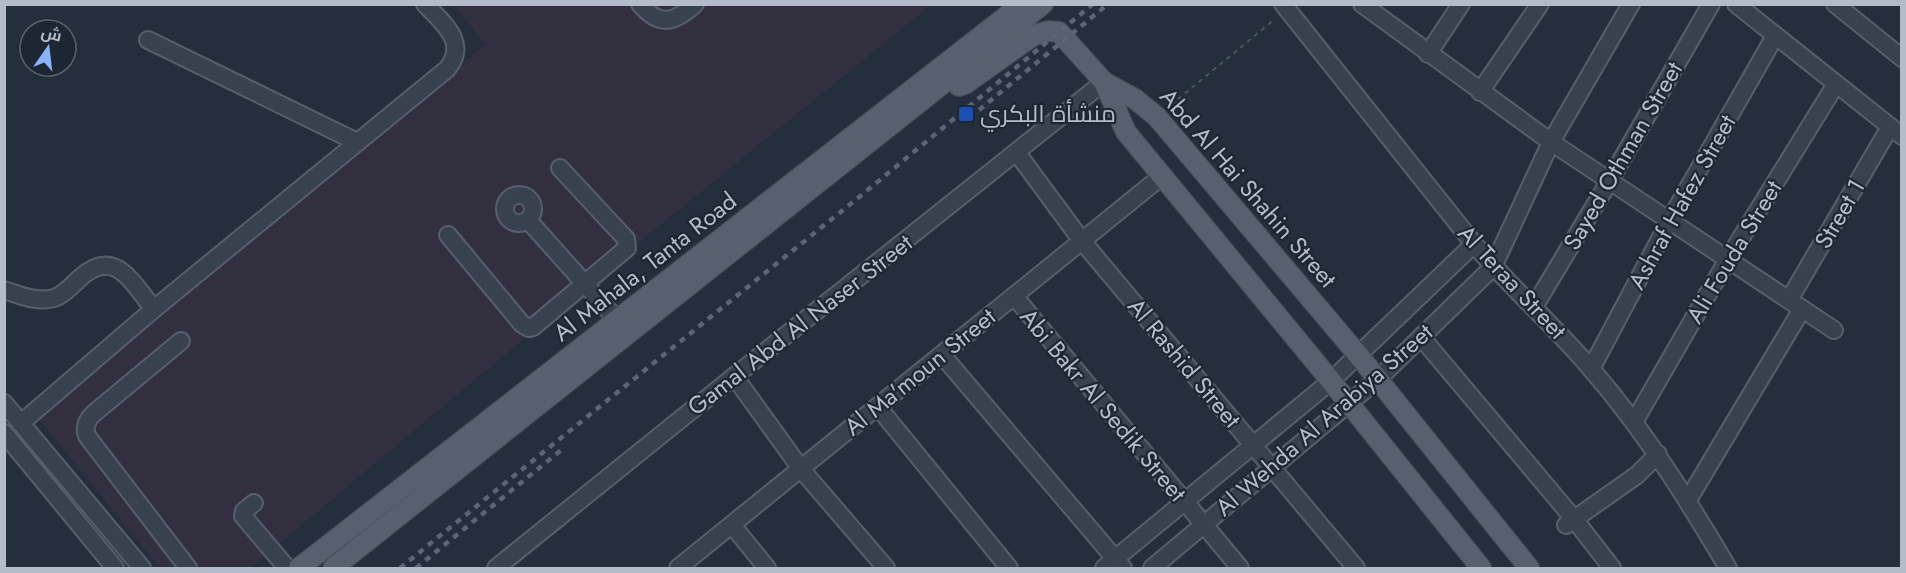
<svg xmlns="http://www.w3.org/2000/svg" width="1906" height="573" font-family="Jost,Cairo,sans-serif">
<rect width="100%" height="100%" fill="#242f3e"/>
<polygon fill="#32303f" points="453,5 931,5 649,234 250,568 160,568 33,412 486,44"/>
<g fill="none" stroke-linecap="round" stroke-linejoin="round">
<defs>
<g id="minor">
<path d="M640 4C660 28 675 22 695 4"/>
<path d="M1283 4 1474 244C1511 288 1555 326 1592 370 1645 431 1687 499 1728 568"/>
<polyline points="1362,4 1551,142 1834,330"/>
<polyline points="1736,4 1902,136"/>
<polyline points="1835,4 1902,58"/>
<polyline points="148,40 357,142"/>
<polyline points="1428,54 1461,4"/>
<polyline points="1480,92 1540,4"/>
<polyline points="1017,153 1082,241 1356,568"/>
<circle cx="519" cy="209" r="14"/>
<polyline points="528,220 618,321"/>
<polyline points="448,235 522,324 529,328 533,327 627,248 626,239 560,168"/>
<path d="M4 290C20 295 37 303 54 298 64 295 72 285 80 278 115 246 132 283 154 309"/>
<polyline points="1014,296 1240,568"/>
<polyline points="1789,300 1890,127"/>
<polyline points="1534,307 1610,180 1711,4"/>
<polyline points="1421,337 1574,519 1612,568"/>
<path d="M181 341 93 414C86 421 84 427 87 436L188 568"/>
<polyline points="942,355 1123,568"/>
<polyline points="1591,369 1670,220 1775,36"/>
<polyline points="734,376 801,469 886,568"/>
<polyline points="4,403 142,568"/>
<polyline points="878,407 1009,568"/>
<polyline points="1634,422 1728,259 1836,84"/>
<path d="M21 423 154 309 447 69C469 43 443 23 425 4"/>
<polyline points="4,433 115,568"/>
<polyline points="1688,500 1802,309"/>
<polyline points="254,503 244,511 243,516 287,568"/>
<polyline points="732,525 767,568"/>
<polyline points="1566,525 1637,475 1658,454"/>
<polyline points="496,568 682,418 1104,82"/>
<polyline points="678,568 1162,176"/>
<polyline points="1104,568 1331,381 1474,244"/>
<polyline points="1152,568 1378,379 1493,267 1551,142 1631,4"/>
</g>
<g id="major">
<polyline points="1104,82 1135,99 1157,117 1359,356 1529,568"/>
<polyline points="959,86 965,84 1034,35 1049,31 1059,32 1104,82 1126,132 1331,381 1481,568"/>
<polyline points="299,568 1022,4"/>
<polyline points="333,568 1043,4"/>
</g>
</defs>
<use href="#minor" stroke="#565f6c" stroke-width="20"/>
<use href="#major" stroke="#414a57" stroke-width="22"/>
<polyline stroke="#44595c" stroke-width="2" stroke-dasharray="4.5 4.5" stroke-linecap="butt" points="1171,105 1275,19"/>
<use href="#minor" stroke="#38414e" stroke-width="16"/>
<use href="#major" stroke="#56606e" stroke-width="20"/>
<g stroke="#5a6575" stroke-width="4.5" stroke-dasharray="6 6" stroke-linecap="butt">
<polyline points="979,110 1108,4"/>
<polyline points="400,568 864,193 1093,4"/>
<polyline points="416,568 565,447"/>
</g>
</g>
<rect fill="#1a4fb4" stroke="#1d2633" stroke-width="2" x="958" y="106" width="16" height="16" rx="3"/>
<g text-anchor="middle" stroke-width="4.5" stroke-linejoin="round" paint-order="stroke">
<g font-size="24" fill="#b4bcc9" stroke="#1d2633" text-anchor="start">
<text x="980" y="122">منشأة البكري</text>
</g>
<g font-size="24" fill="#b4bcc9" stroke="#1d2633">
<text transform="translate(1623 156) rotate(-60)" y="8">Sayed Othman Street</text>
<text transform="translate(1248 188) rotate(49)" y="8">Abd Al Hai Shahin Street</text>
<text transform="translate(1682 202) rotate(-61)" y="8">Ashraf Hafez Street</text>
<text transform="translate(1840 214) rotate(-60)" y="8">Street 1</text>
<text transform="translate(1734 252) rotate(-59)" y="8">Ali Fouda Street</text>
<text transform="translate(645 267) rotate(-38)" y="8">Al Mahala, Tanta Road</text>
<text transform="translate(1512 282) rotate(47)" y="8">Al Teraa Street</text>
<text transform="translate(800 325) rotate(-38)" y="8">Gamal Abd Al Naser Street</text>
<text transform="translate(1184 363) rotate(50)" y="8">Al Rashid Street</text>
<text transform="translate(920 372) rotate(-39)" y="8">Al Ma'moun Street</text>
<text transform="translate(1103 405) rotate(50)" y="8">Abi Bakr Al Sedik Street</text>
<text transform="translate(1324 420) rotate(-41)" y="8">Al Wehda Al Arabiya Street</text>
</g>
</g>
<rect width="1906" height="573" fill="none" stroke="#b4bcc9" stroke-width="12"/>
<g transform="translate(48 48) rotate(14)"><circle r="28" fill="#1d2633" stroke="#59626f" stroke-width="1.5"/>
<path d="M0-4.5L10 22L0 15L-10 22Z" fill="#8ab4f8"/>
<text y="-9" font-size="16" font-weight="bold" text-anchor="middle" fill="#b4bcc9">ش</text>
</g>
</svg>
